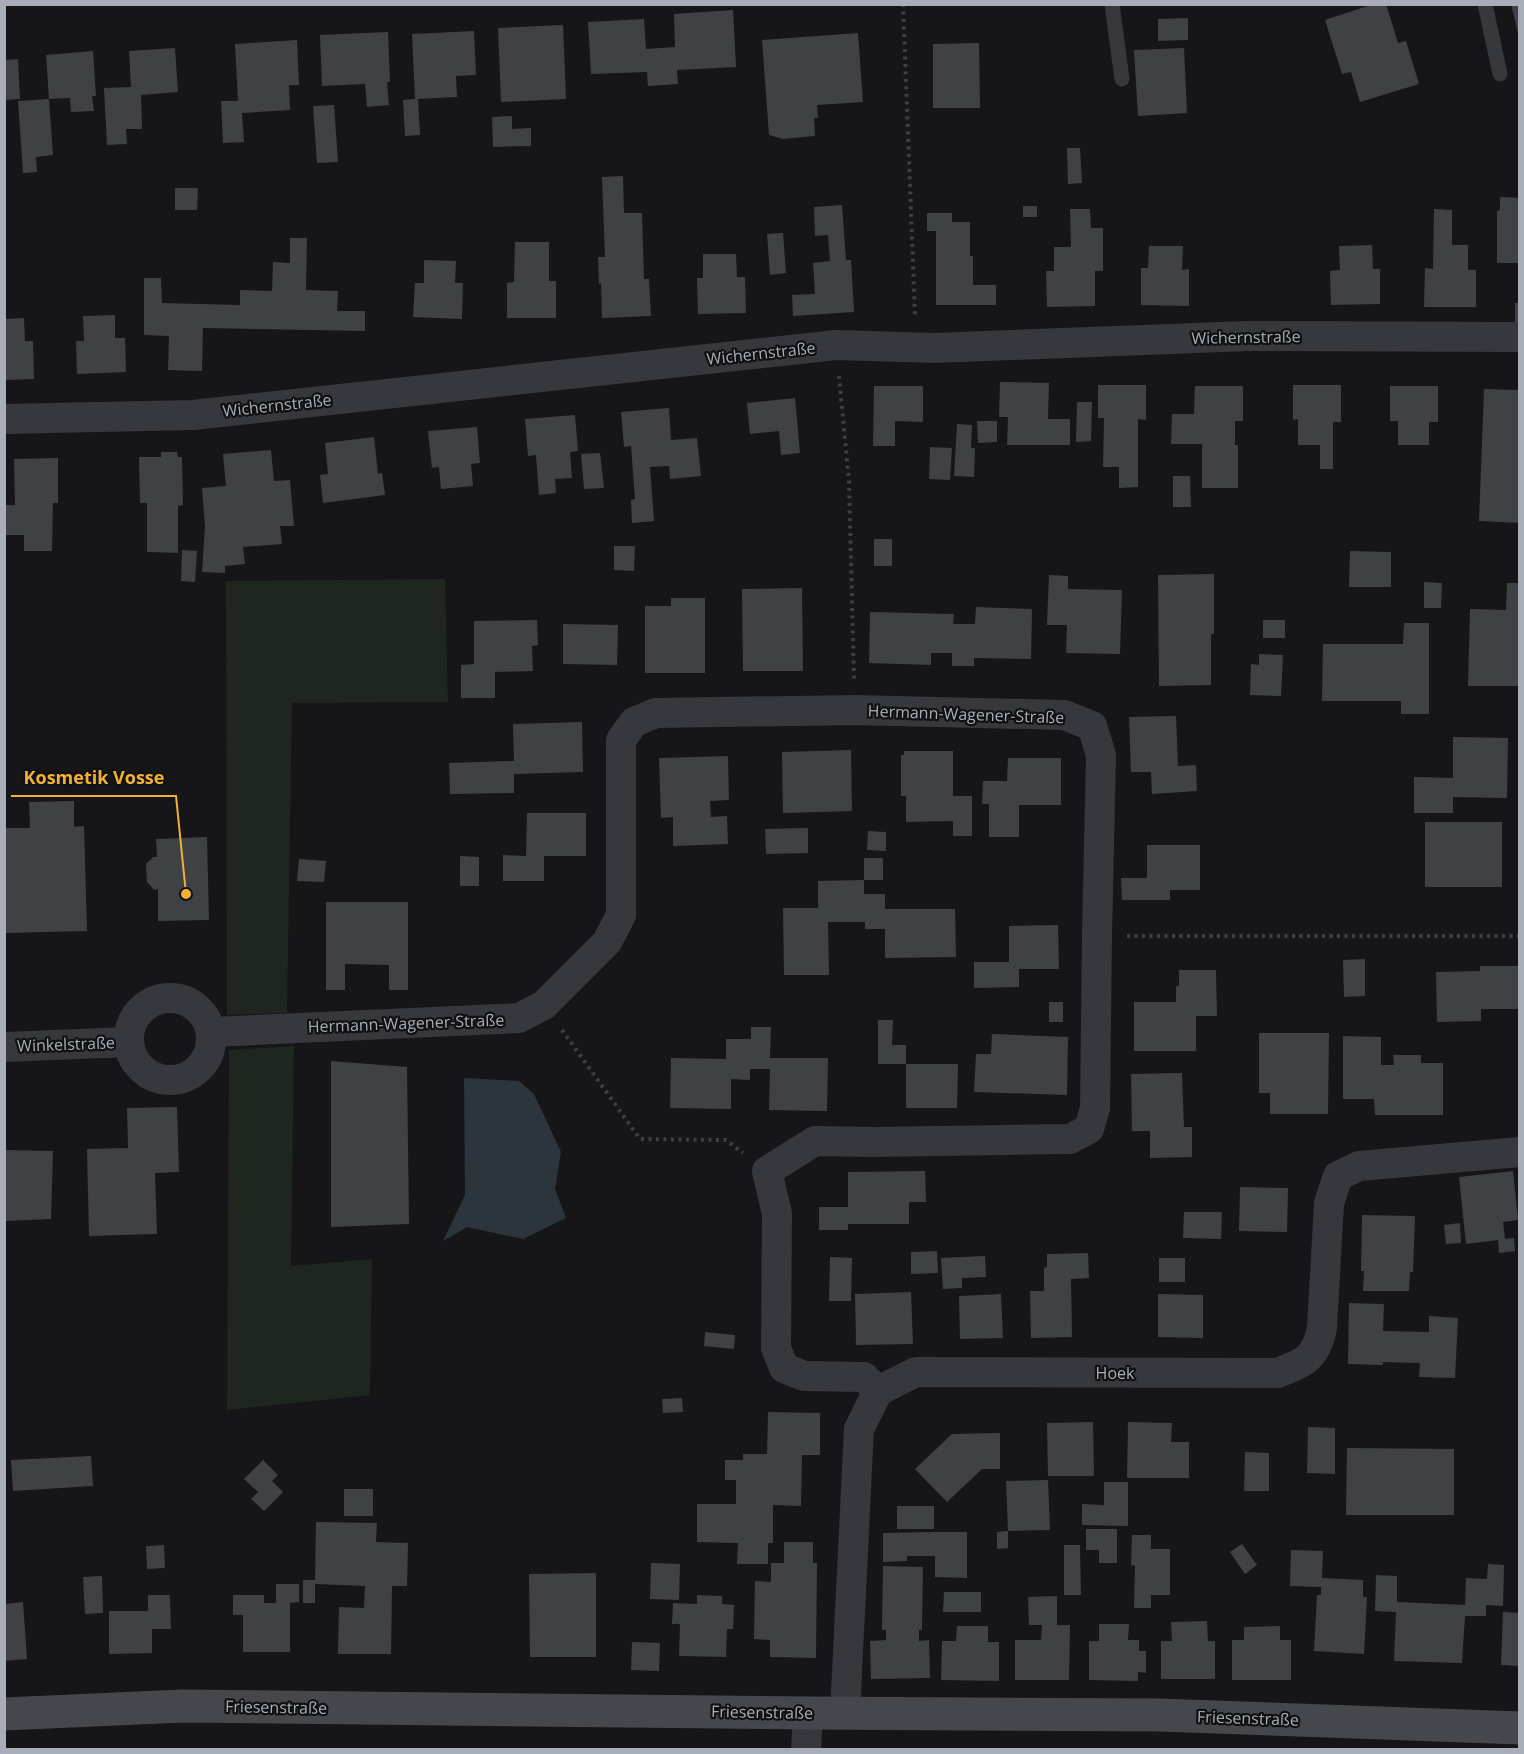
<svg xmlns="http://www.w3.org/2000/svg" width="1524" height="1754" font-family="'Open Sans',sans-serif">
<rect width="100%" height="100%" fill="#161618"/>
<g fill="#1e261f">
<polygon points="445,579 448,702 292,703 287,1013 227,1015 226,581"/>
<polygon points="294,1046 291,1266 372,1259 370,1395 227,1410 229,1050"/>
</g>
<polygon fill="#2c353c" points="464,1078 519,1081 534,1094 561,1152 555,1189 566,1218 523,1239 467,1227 443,1241 465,1195"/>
<g fill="#404145">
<polygon points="1374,4 1386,4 1398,43 1406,41 1419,84 1360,102 1351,72 1342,74 1325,20"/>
<polygon points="1511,4 1520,4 1520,36 1519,37"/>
<polygon points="733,10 736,67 677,70 678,84 648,86 647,72 591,74 588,22 644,19 646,49 675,47 674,14"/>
<polygon points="1188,18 1188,40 1158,41 1158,19"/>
<polygon points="563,25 566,99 501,102 498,28"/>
<polygon points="474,31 476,75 456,76 457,97 418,99 420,135 405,136 403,100 415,99 412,34"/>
<polygon points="388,32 390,82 387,82 389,105 367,107 365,84 322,86 320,35"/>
<polygon points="858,33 863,102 817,105 818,118 814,118 815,136 783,139 769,135 762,40"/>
<polygon points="297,40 299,85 289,85 290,110 242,113 244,142 223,143 221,101 238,101 235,44"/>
<polygon points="979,43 980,108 933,108 933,44"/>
<polygon points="175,48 178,92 141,95 142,129 126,129 127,144 107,145 104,88 131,87 129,51"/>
<polygon points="1184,48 1187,113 1138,116 1134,50"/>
<polygon points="93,51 96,96 92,96 94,111 71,112 70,98 49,99 46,55"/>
<polygon points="18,59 20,99 4,100 4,60"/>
<polygon points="49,99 53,155 36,157 37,172 23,173 18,101"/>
<polygon points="334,105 338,162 317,163 313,106"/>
<polygon points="512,116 512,129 531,128 531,146 493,147 492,117"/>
<polygon points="1067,148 1080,148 1082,183 1068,184"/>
<polygon points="623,176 624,213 642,213 644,279 649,279 651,316 602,318 601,283 599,284 598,257 605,257 602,177"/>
<polygon points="175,188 198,188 197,210 175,210"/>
<polygon points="1500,197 1520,198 1520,263 1497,263 1497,211 1500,210"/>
<polygon points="842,205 846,260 851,260 854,312 793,316 792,295 815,294 813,263 830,261 828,235 815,236 814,207"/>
<rect x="1023" y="206" width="14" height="11"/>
<polygon points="1070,209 1090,209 1091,228 1103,228 1103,271 1095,271 1095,306 1047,307 1046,271 1054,271 1054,247 1071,247"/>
<polygon points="1434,209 1452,210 1452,245 1468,245 1468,270 1476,270 1476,307 1424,307 1425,268 1433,269"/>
<polygon points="927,213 952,213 952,222 970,222 970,256 973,256 973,285 996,285 996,305 936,305 936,231 927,231"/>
<polygon points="783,233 786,273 770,275 767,234"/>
<polygon points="290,238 307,238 306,290 338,291 337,311 365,311 365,331 203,328 202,371 168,370 169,336 144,335 144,278 161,278 162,303 240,305 240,290 272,291 273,262 290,263"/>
<polygon points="515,242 549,242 549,281 556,281 556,318 507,318 507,283 514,282"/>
<polygon points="1372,245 1373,269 1380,269 1380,304 1331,305 1330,271 1340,270 1339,246"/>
<polygon points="1149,246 1183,246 1182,270 1189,269 1189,306 1141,305 1141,268 1148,268"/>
<polygon points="703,254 736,254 737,277 745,277 746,313 698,314 697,278 703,278"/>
<polygon points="424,260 456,261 455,283 463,283 462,319 413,317 415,283 424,283"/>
<rect x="1515" y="303" width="5" height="20"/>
<polygon points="115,315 115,338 125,338 126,372 77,374 76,341 84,341 83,316"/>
<polygon points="24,318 25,341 33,341 34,379 4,380 4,319"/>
<polygon points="1000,382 1049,383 1048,419 1070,419 1070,445 1007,445 1008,417 999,417"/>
<polygon points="1098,385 1146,385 1146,420 1138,419 1138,487 1119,488 1119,467 1103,467 1104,418 1098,418"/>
<polygon points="1293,385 1341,385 1341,422 1333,422 1333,469 1320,469 1320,445 1298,445 1298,419 1293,420"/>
<polygon points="874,386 923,386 923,422 895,421 895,446 873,446"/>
<polygon points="1195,386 1243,386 1243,421 1235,421 1235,445 1238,445 1238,488 1202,488 1202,444 1171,444 1172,414 1194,414"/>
<polygon points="1390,386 1438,386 1438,422 1429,422 1429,445 1398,445 1398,421 1390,421"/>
<polygon points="1484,389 1520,390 1520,523 1479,521"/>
<polygon points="795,398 800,453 781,455 779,431 750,434 747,403"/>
<polygon points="1077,402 1092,402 1091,441 1076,442"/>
<polygon points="669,408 671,440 697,438 701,476 670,479 669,466 650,467 654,521 632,523 631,500 635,499 631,446 624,447 621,412"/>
<polygon points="575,415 578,451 570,452 572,478 555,479 556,493 539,495 536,455 528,456 525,419"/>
<polygon points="977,421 997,421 997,442 978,443"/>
<polygon points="957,424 972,425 971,448 975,448 974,477 954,476"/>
<polygon points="477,427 480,463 471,464 473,486 441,489 439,467 432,468 428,431"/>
<polygon points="374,437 378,474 382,473 385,495 323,503 320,475 328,474 325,443"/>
<polygon points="930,447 952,448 950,480 929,479"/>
<polygon points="271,450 274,481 290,480 294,526 280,526 282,544 243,547 245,564 225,566 225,573 202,572 205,526 202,488 226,486 223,454"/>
<polygon points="161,452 177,452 178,457 182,457 183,505 178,506 178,553 147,552 147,503 140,503 139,457 161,457"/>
<polygon points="600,453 604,488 584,489 581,454"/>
<polygon points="58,458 58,503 53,503 52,551 24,551 24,535 4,535 4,505 15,505 14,459"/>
<polygon points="1173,476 1190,476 1191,507 1173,507"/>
<rect x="874" y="539" width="18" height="27"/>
<polygon points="614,546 635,546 634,571 614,570"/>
<polygon points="182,550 197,551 195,582 181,581"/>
<polygon points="1350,551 1391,552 1391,587 1349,587"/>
<polygon points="1214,574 1214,634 1211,634 1211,685 1159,686 1158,575"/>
<polygon points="1049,575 1068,576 1068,589 1122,590 1120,654 1066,653 1067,625 1047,625"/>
<polygon points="1424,582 1442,583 1441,608 1424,608"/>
<polygon points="1507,583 1520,583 1520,686 1468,686 1470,609 1506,610"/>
<polygon points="802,588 803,671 743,671 742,589"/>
<polygon points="671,598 705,598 705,673 645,673 645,606 671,606"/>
<polygon points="976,607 1032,609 1031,659 974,658 974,666 952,666 952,653 931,653 931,665 869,663 870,612 954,614 953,624 975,624"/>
<polygon points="537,620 538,645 532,646 533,671 495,672 495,698 461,698 461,665 474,664 474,621"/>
<rect x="1263" y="620" width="22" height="18"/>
<polygon points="1404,623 1429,623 1429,714 1401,714 1401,701 1322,701 1323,644 1403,644"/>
<polygon points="563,624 618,625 617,665 563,664"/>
<polygon points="1259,654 1283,655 1281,696 1250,695 1251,664 1259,665"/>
<polygon points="1176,716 1178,766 1196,765 1197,791 1152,794 1151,772 1131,772 1129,717"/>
<polygon points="582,722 583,772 514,774 514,793 450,794 449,763 514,761 513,724"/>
<polygon points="1453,737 1508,738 1507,798 1453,797 1453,813 1414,813 1414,777 1453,778"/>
<polygon points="851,750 852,811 783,813 782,752"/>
<polygon points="904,751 953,751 953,796 972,796 972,836 953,836 953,821 906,822 906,796 901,796 901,755 904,755"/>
<polygon points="728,756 729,800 710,801 711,817 727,816 728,844 673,846 673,817 661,818 659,758"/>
<polygon points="1008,758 1061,758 1061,805 1019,805 1019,837 989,837 989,804 982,804 983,781 1007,781"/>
<polygon points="74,801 74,827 84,826 87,931 5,933 4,828 30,828 29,802"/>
<polygon points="527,813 586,813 586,856 544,856 544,881 503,881 503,855 526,856"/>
<rect x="1425" y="822" width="77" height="65"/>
<polygon points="808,828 808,853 766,854 765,829"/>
<polygon points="868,831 886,832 886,851 867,850"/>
<polygon points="207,837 209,920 158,921 158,889 154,890 147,882 146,864 153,857 157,857 156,839"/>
<polygon points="1147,845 1200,845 1200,890 1170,890 1170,900 1122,900 1121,878 1147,878"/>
<polygon points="460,856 479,857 479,886 460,886"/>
<rect x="864" y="858" width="19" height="22"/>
<polygon points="299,859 326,861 324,882 297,881"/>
<polygon points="864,880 864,894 885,894 885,909 955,909 956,957 885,958 885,929 865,929 865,922 828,922 829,975 784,975 783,908 818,908 818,881"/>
<polygon points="326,902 408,902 408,990 389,990 389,965 345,964 345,990 326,990"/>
<polygon points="1058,925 1059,969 1019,969 1019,987 974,988 974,962 1009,962 1009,926"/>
<polygon points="1365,959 1365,996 1344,997 1343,960"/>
<polygon points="1480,966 1520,966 1520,1009 1481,1009 1481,1021 1437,1022 1436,972 1480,971"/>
<polygon points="1179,970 1216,970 1217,1016 1196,1016 1196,1051 1134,1051 1134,1002 1176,1002 1176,986 1179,986"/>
<rect x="1049" y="1002" width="14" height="20"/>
<polygon points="878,1020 893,1020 892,1045 906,1045 906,1064 878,1064"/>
<polygon points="751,1027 771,1027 770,1058 828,1058 827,1111 769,1110 770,1069 750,1069 750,1080 731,1079 731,1109 670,1108 671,1058 726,1059 726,1039 751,1039"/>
<polygon points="1259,1033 1329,1033 1328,1114 1270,1114 1270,1093 1259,1093"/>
<polygon points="992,1034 1068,1037 1067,1095 974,1092 976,1054 991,1054"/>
<polygon points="1343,1036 1381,1037 1381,1065 1394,1065 1393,1055 1421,1055 1421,1063 1443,1063 1443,1115 1375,1115 1374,1099 1343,1099"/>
<polygon points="331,1061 407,1067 409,1224 331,1227"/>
<polygon points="906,1064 958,1064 957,1108 906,1108"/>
<polygon points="1182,1073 1184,1127 1192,1127 1192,1157 1150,1158 1150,1131 1132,1131 1131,1074"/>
<polygon points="177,1107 179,1172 155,1173 157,1234 89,1236 87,1149 128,1148 127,1108"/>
<polygon points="4,1150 53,1151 51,1219 4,1221"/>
<polygon points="925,1171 926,1202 909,1202 909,1224 848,1224 848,1230 819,1230 819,1207 848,1207 848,1172"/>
<polygon points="1513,1171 1518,1220 1503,1222 1505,1239 1514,1238 1515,1251 1499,1253 1498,1240 1466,1244 1459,1177"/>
<polygon points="1240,1187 1288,1188 1287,1232 1239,1231"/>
<polygon points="1184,1212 1222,1212 1221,1239 1183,1238"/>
<polygon points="1362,1215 1415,1216 1413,1272 1410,1272 1409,1291 1363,1291 1364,1271 1361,1271"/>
<polygon points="1460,1223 1461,1243 1446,1244 1444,1225"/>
<polygon points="937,1251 938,1273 911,1274 911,1252"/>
<polygon points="1088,1253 1089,1278 1071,1279 1072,1337 1031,1338 1030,1291 1044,1291 1044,1268 1047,1267 1047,1254"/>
<polygon points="985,1256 986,1277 962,1278 962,1288 943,1289 941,1258"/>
<polygon points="830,1257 852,1258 851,1301 829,1301"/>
<rect x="1159" y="1258" width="26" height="24"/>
<polygon points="911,1292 913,1344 856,1345 855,1294"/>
<polygon points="1001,1294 1003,1338 960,1339 959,1296"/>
<polygon points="1158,1294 1203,1295 1203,1338 1158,1337"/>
<polygon points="1349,1303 1384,1304 1383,1331 1429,1332 1429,1316 1458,1318 1455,1378 1419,1377 1420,1363 1383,1362 1383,1365 1348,1364"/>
<polygon points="705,1332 735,1335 734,1349 704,1346"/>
<polygon points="682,1398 683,1412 663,1413 662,1399"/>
<polygon points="768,1412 820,1413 820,1455 802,1455 801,1506 773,1505 773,1543 768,1543 768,1564 737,1564 738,1543 697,1542 697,1504 736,1504 736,1480 725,1480 725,1460 743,1460 743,1454 767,1454"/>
<polygon points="1093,1422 1094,1476 1048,1476 1047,1423"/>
<polygon points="1128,1422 1172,1423 1171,1442 1189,1442 1189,1478 1127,1478"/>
<polygon points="1308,1427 1335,1428 1335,1474 1307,1473"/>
<polygon points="1000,1433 1000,1469 982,1469 947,1502 915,1469 952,1434"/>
<polygon points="1347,1448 1454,1449 1454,1515 1346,1515"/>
<polygon points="1245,1452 1269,1453 1269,1491 1244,1491"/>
<polygon points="91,1456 93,1486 13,1491 11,1460"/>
<polygon points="263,1460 278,1475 272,1481 283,1492 264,1511 251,1499 258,1492 244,1479"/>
<polygon points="1048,1480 1050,1530 1008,1531 1006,1481"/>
<polygon points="1104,1482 1128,1482 1128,1526 1082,1525 1082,1504 1104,1505"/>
<rect x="344" y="1489" width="29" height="27"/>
<rect x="897" y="1506" width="37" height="23"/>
<polygon points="316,1522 377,1523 376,1542 408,1543 407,1586 392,1586 391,1654 338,1654 339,1607 364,1608 365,1586 315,1584 315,1603 303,1603 303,1580 315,1580"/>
<polygon points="1086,1529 1117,1529 1117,1563 1099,1563 1099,1550 1086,1550"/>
<polygon points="1008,1531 1008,1548 997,1549 997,1532"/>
<polygon points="935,1532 967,1532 967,1578 935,1577 935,1556 907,1556 907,1561 883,1562 883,1533"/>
<polygon points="1132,1535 1151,1535 1151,1549 1170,1549 1170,1595 1151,1595 1151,1608 1134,1608 1135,1566 1131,1565"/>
<polygon points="784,1542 813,1542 813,1563 817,1563 816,1658 770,1657 770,1640 754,1639 755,1581 771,1582 771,1563 784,1563"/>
<polygon points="1242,1544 1257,1565 1245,1574 1230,1552"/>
<polygon points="164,1545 165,1568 147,1569 146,1546"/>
<polygon points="1064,1545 1080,1545 1081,1595 1064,1595"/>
<polygon points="1291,1550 1323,1551 1322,1578 1363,1580 1363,1597 1367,1597 1364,1654 1314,1651 1317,1595 1321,1595 1321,1587 1290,1586"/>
<polygon points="651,1563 680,1564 679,1600 650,1599"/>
<polygon points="1488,1564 1504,1565 1503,1606 1486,1605 1486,1616 1465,1616 1462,1663 1394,1661 1396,1612 1375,1611 1376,1575 1397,1576 1397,1602 1465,1605 1466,1578 1487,1579"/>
<polygon points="883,1566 923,1567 922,1630 919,1630 919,1641 929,1640 930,1678 871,1679 870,1641 886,1640 886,1630 882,1630"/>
<polygon points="596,1573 596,1657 530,1657 529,1574"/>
<polygon points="102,1576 103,1613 85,1614 83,1577"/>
<polygon points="276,1584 299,1584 299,1602 290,1603 290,1652 243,1652 243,1615 233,1615 233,1595 264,1595 264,1603 276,1603"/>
<polygon points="944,1592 981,1592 981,1612 943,1612"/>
<polygon points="148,1595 170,1595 171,1629 152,1629 152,1653 109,1654 109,1611 148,1611"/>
<polygon points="697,1595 722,1596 722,1604 734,1605 733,1629 727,1629 726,1657 679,1656 680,1624 672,1624 673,1603 697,1604"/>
<polygon points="1057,1596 1057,1625 1070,1625 1069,1680 1015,1680 1015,1640 1041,1640 1042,1625 1029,1625 1028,1597"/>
<polygon points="23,1602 27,1659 4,1661 4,1604"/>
<polygon points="1503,1612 1520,1613 1520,1666 1501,1665"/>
<polygon points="1207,1621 1208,1641 1215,1641 1215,1679 1161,1679 1161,1641 1172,1641 1171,1622"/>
<polygon points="1099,1624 1129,1624 1128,1640 1139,1640 1139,1651 1146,1651 1146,1673 1138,1672 1138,1681 1089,1680 1089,1641 1099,1641"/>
<polygon points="957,1626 988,1626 988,1642 999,1642 999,1681 941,1680 942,1641 956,1641"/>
<polygon points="1280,1626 1280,1640 1291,1640 1291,1680 1232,1680 1232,1640 1244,1640 1244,1627"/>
<polygon points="632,1642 660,1643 659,1671 631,1670"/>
</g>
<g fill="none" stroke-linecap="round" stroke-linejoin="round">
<g stroke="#3d3f44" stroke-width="4" stroke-dasharray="3 4.5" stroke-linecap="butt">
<polyline points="903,4 915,316"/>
<polyline points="839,376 849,481 854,680"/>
<polyline points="1127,936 1520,936"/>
<polyline points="562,1030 640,1139 726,1140 743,1153"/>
</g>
<g stroke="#37383d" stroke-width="15">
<polyline points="1112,4 1122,79"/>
<polyline points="1485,4 1500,74"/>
</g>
<g stroke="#37383d" stroke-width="30">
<polyline points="4,419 193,415 836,345 934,348 1248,336 1520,337"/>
<circle cx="170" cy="1039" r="41"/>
<polyline points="211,1032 519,1018 544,1005 607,942 621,915 621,740 634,722 656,713 855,710 1064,715 1092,726 1101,755 1097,935 1095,1108 1089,1129 1070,1139 873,1142 815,1141 767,1171 777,1214 776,1348 784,1368 804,1376 864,1377 878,1391"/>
<polyline points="4,1047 128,1042"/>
<path d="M845 1713 859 1429 878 1391 916 1372 1278 1373C1305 1362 1316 1358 1322 1328L1329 1203 1338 1176 1359 1166 1520 1152"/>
<polyline points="806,1750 808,1713"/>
</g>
<polyline stroke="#45474d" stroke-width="33" points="4,1714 183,1706 808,1713 1159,1715 1520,1728"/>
</g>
<g text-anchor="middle" stroke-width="4.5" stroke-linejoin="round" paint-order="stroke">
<g font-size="16" fill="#a8adb8" stroke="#111113">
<text transform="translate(1246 337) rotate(-1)" y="6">Wichernstraße</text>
<text transform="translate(761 353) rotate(-6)" y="6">Wichernstraße</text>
<text transform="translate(277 405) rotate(-6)" y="6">Wichernstraße</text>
<text transform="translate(966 714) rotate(2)" y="6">Hermann-Wagener-Straße</text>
<text transform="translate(406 1023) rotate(-2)" y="6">Hermann-Wagener-Straße</text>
<text transform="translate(66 1044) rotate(-2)" y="6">Winkelstraße</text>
<text x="1115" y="1379">Hoek</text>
<text transform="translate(276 1707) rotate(1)" y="6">Friesenstraße</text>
<text transform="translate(762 1712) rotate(1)" y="6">Friesenstraße</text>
<text transform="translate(1248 1718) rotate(2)" y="6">Friesenstraße</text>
</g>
</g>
<path fill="none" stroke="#f2b134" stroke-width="2" d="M186 894L176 796H11"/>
<circle fill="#f2b134" stroke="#111113" stroke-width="2" cx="186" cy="894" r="6"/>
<g font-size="18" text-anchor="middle" font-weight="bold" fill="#f2b134" stroke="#111113" stroke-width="4.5" stroke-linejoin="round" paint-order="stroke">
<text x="94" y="784">Kosmetik Vosse</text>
</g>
<rect width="1524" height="1754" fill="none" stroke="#a8adb8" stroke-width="12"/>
</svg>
